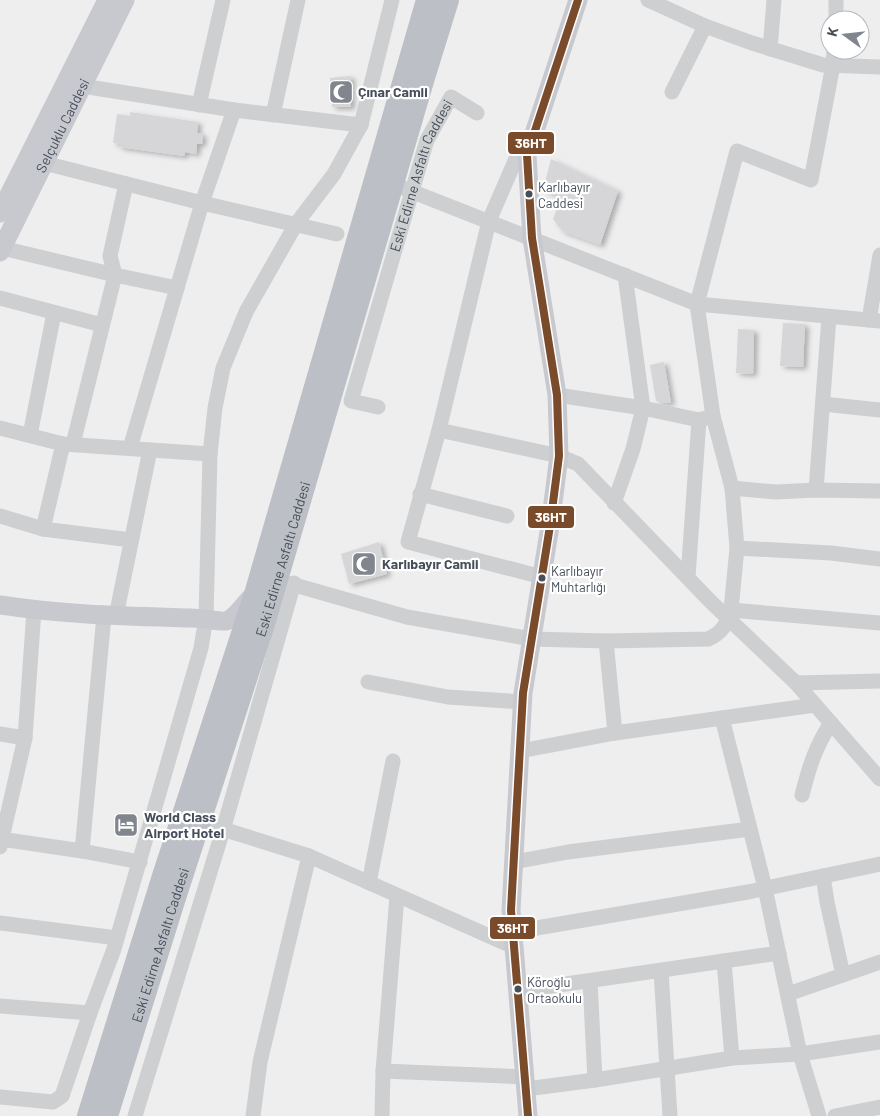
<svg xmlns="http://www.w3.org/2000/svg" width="880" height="1116" font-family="Barlow,sans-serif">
<defs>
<filter id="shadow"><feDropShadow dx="4" dy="2.5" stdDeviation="2.5" flood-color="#0004"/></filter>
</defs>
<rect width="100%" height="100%" fill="#efeeee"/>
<g fill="#d6d6d9" filter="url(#shadow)">
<polygon points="351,76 351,107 332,107 330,78"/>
<polygon points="130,112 198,122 197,133 203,134 202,144 197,144 196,154 185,152 184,156 119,147 119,144 113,143 117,114 130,116"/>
<polygon points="551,159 618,191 600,245 562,231 553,219 561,197 543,190"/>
<polygon points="783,323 805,324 803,367 780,366"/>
<polygon points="738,329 754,330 753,374 736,373"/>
<polygon points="664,362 671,403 666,403 656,401 650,365"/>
<polygon points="379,542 387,574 349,584 341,554"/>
</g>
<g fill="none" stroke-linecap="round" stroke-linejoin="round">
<g stroke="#cdcfd1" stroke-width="15">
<polyline points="648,0 705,26 752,43 823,65 880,67"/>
<polyline points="836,20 836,0"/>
<polyline points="770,49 774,0"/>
<polyline points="82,86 234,110 361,125"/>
<polyline points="672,92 705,26"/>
<polyline points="199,105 223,0"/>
<polyline points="273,115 298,0"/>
<polyline points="527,155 515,161 489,221 439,430 408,542 542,577"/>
<polyline points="44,163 202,203 337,234"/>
<polyline points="393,184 697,304 880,321"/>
<polyline points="2,248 115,275 177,288"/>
<polyline points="0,298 102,325"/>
<polyline points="869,320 880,255"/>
<polyline points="557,395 643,408 699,420"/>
<polyline points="823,404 880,410"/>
<path id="s1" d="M378 407 351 401 427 140 451 97 477 113"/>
<polyline points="0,428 63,444 210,454"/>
<polyline points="439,430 559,456 578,464 711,602 796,683 880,779"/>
<polyline points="30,435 54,313"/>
<polyline points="73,444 115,275 110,256 126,184"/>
<polyline points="130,448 202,203 234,110"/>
<polyline points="732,488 776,492 816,490 880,491"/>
<polyline points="816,490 829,317"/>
<polyline points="420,494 507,516"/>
<polyline points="614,503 633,449 643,408 625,275"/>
<polyline points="0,516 43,529 131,540"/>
<polyline points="43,529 63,444"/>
<polyline points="737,548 831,553 880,559"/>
<polyline points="688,577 699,420 713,416"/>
<path d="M277 580 407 617 532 639 606 641 708 639C722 633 727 624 731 610L737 548 732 488 713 416 697 304 737 151 811 180 833 65 834 50"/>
<polyline points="731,610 880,623"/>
<polyline points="116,616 150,450"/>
<polyline points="606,641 615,733"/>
<polyline points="368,682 448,697 523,702"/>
<polyline points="796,683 880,681"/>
<polyline points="722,718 765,888 800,1054 819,1116"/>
<polyline points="0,734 25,738"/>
<polyline points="520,751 615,733 815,705"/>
<path d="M802 795C809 768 815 747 831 723"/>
<polyline points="200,822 309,856 514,947"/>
<polyline points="0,839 82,851 140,862"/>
<polyline points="0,847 25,738 34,610"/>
<polyline points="82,851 104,616"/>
<polyline points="514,862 568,852 750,829"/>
<polyline points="823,876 827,902 843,975"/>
<polyline points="369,883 393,761"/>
<polyline points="0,923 117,938"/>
<polyline points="513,932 748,892 880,864"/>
<polyline points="724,961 732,1058"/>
<polyline points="661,971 670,1116"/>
<polyline points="590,981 595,1080"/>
<polyline points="518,991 779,953"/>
<polyline points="788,994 880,962"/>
<polyline points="0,1006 90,1013"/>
<polyline points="383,1071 525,1077"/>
<polyline points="526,1089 595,1080 732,1058 800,1054 880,1042"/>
<polyline points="0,1097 53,1102 62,1096 90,1013 114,949 201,648 206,618 210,454 215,408 223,368 246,312 296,224 334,174 361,125 392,0"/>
<polyline points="135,1116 223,830 294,583"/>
<polyline points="253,1116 260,1062 309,856"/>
<polyline points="382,1116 383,1071 397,896"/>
<polyline points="835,1116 880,1107"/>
</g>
<g stroke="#c7c9cf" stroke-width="19">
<polyline points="0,213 107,0"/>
<path id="s2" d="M0 252 125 0"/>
<path d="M0 605C64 615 128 616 192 618 199 618 222 622 226 621 238 617 244 602 254 595"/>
<polyline points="528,1116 511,910 523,693 550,526 559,456 557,395 532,238 527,155 578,0"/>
</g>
<g stroke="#bcbfc6" stroke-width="22">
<polyline points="88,1116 163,876 255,594 427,0"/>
<path id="s3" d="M107 1116 174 901 264 624 423 81 448 0"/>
</g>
<defs>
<polyline id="bus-1" points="528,1116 511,910 523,693 550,526 559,456 557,395 532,238 527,155 578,0"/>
</defs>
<use href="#bus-1" stroke="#fff" stroke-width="11"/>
<use href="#bus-1" stroke="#7a4b2a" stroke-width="8"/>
</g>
<defs>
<symbol id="mosque-square" viewBox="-11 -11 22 22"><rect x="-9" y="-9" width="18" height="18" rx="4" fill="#81868e" stroke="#fff"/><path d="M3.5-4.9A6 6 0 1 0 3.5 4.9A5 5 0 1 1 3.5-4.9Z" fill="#fff"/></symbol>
<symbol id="hotel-square" viewBox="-11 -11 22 22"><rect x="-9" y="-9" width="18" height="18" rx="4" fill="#81868e" stroke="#fff"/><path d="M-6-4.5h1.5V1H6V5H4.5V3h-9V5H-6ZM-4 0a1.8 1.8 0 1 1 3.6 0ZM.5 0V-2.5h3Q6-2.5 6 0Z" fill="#fff"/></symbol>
</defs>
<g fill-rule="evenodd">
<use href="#mosque-square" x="327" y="78" width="28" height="28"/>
<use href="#mosque-square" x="350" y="550" width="28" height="28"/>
<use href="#hotel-square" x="112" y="811" width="28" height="28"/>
</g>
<g fill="#464e5a" stroke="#fff" stroke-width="2">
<circle cx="529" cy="194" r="4.5"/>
<circle cx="542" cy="578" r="4.5"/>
<circle cx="518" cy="989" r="4.5"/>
</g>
<g text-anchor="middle" stroke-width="4.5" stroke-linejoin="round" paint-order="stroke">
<g font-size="13" fill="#464e5a" stroke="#fff" text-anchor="start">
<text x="538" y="192">Karlıbayır<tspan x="538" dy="16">Caddesi</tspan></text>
<text x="551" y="576">Karlıbayır<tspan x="551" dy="16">Muhtarlığı</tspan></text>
<text x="527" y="987">Köroğlu<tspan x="527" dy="16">Ortaokulu</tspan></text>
</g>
<g font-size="14" font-weight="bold" fill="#464e5a" stroke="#fff" text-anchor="start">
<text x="358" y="97">Çınar Camii</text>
<text x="382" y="569">Karlıbayır Camii</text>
<text x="144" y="822">World Class<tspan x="144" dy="16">Airport Hotel</tspan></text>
</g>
<g font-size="14" fill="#464e5a" stroke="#fff">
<text dy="5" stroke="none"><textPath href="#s2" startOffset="141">Selçuklu Caddesi</textPath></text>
<text dy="5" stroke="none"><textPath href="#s1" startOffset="264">Eski Edirne Asfaltı Caddesi</textPath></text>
<text dy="5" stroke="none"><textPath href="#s3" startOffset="584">Eski Edirne Asfaltı Caddesi</textPath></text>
<text dy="5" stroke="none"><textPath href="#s3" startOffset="179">Eski Edirne Asfaltı Caddesi</textPath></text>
</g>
</g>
<g stroke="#fff" stroke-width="2">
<rect x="507" y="131" width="48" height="24" rx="5" fill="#7a4b2a"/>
<rect x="527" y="505" width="48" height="24" rx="5" fill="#7a4b2a"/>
<rect x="489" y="916" width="47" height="24" rx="5" fill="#7a4b2a"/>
</g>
<g font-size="14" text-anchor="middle" font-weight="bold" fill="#fff">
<text x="531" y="148">36HT</text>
<text x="551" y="522">36HT</text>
<text x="513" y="933">36HT</text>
</g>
<g transform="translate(845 35) rotate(285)"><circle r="24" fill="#ffffff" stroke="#b5b8bd"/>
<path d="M0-4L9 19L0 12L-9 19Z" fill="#81868e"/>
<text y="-8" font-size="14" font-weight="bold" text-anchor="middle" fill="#464e5a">K</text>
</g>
</svg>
